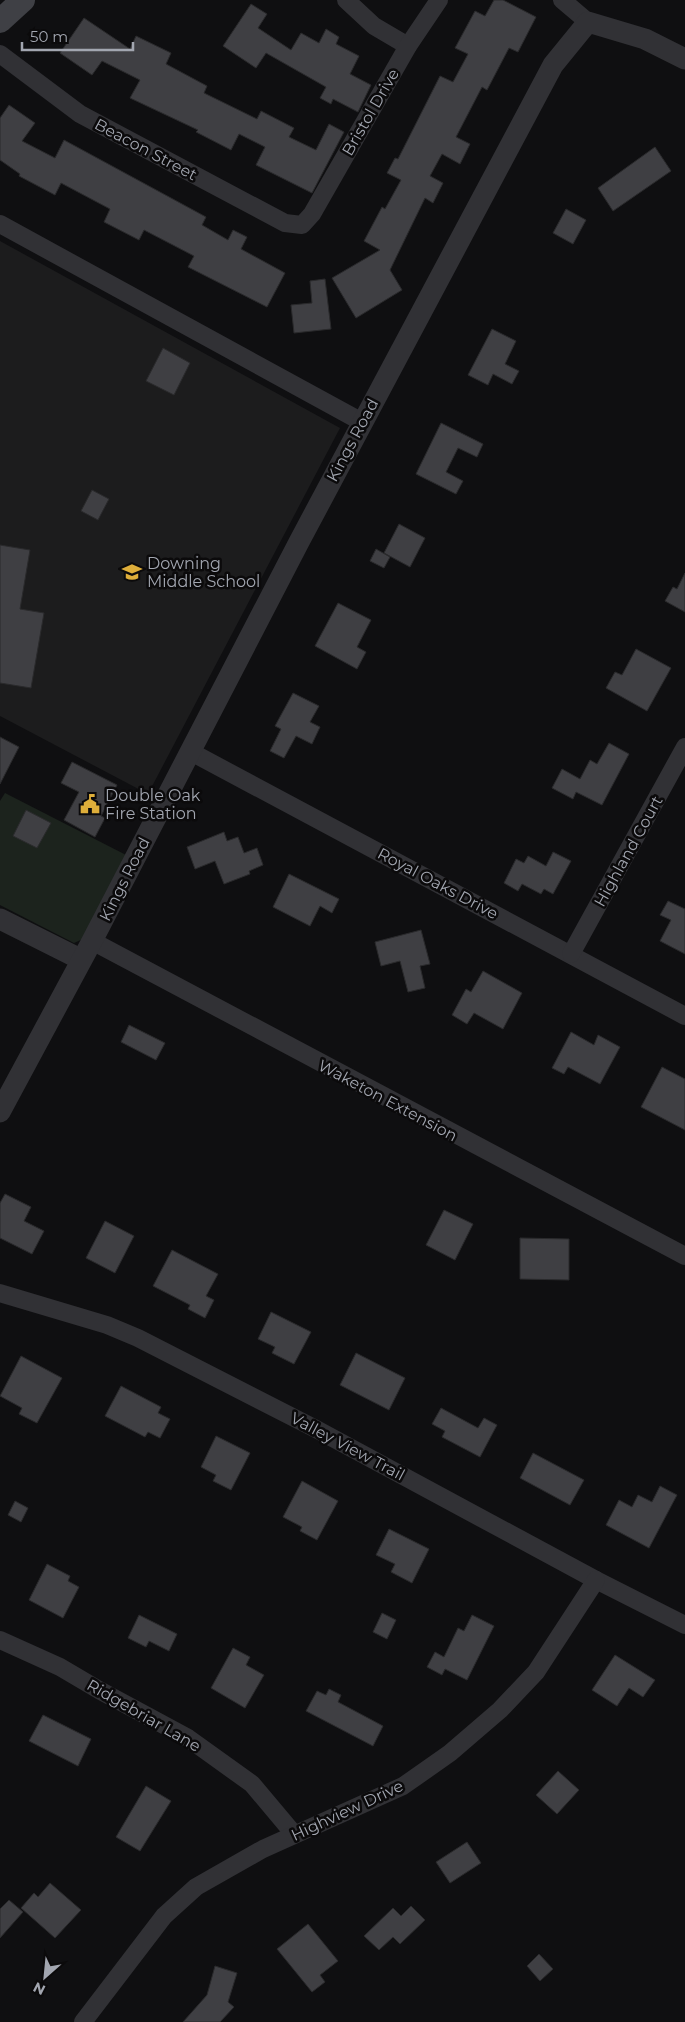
<svg xmlns="http://www.w3.org/2000/svg" width="685" height="2022" font-family="Montserrat,sans-serif">
<rect width="100%" height="100%" fill="#0f0f11"/>
<polygon fill="#1c1c1d" points="0,241 340,428 148,794 0,716"/>
<polygon fill="#1c231d" points="5,793 128,856 83,939 74,943 0,905 0,801"/>
<g fill="#3f3f43" stroke="#2a2a2c">
<polygon points="494,0 503,0 536,17 518,52 509,48 487,90 482,87 456,137 470,144 460,164 442,154 430,176 443,183 433,203 425,198 390,270 402,290 356,318 332,278 380,250 364,241 382,207 385,209 401,180 387,173 395,158 398,159 440,76 453,82 468,54 455,48 475,11 485,16"/>
<polygon points="251,4 267,14 258,28 291,50 301,33 319,43 326,29 339,37 336,44 359,56 350,74 371,85 358,112 333,99 331,104 320,98 326,87 266,53 256,68 223,46"/>
<polygon points="84,18 130,49 136,36 171,53 166,64 207,86 204,93 257,119 261,111 294,128 289,137 316,150 329,124 344,132 312,193 256,165 265,147 239,134 231,150 196,132 198,130 130,98 140,80 102,61 92,75 60,53"/>
<polygon points="9,105 35,123 22,141 55,158 64,140 206,217 202,225 228,240 233,230 247,237 241,249 285,273 267,307 188,267 194,256 144,230 139,240 104,222 110,209 61,183 55,195 19,176 20,174 0,160 0,118"/>
<polygon points="655,147 671,171 613,211 598,188"/>
<polygon points="566,209 586,220 573,244 553,233"/>
<polygon points="325,279 331,329 294,333 291,305 312,303 310,281"/>
<polygon points="492,329 516,341 505,364 519,371 512,384 493,374 488,385 468,375"/>
<polygon points="163,348 190,363 174,395 146,381"/>
<polygon points="441,423 483,444 477,457 458,448 446,472 463,481 456,494 416,474"/>
<polygon points="92,490 109,499 98,520 81,511"/>
<polygon points="399,524 425,538 410,567 384,553"/>
<polygon points="0,545 30,550 20,609 44,613 31,688 0,683"/>
<polygon points="376,549 390,557 384,568 370,561"/>
<polygon points="685,573 685,612 665,601 673,587 677,589"/>
<polygon points="338,603 371,620 357,647 366,652 357,669 315,646"/>
<polygon points="636,649 671,668 647,711 606,688 615,672 622,675"/>
<polygon points="293,693 319,706 310,722 320,727 312,744 296,736 284,758 270,751 281,729 275,726"/>
<polygon points="0,737 19,747 0,784"/>
<polygon points="609,743 629,754 602,805 576,792 573,799 552,788 562,769 580,779 590,760 597,764"/>
<polygon points="72,762 117,785 101,816 105,818 95,837 64,820 79,792 61,783"/>
<polygon points="26,810 51,823 37,848 13,836"/>
<polygon points="224,832 227,841 238,837 244,853 257,848 263,865 249,871 250,874 224,884 215,861 195,869 187,847"/>
<polygon points="553,852 571,861 553,894 544,889 541,894 522,884 518,891 504,883 516,859 524,863 528,856 546,866"/>
<polygon points="289,874 339,899 332,913 320,906 310,926 273,907"/>
<polygon points="668,901 685,909 685,954 660,941 671,920 660,915"/>
<polygon points="421,930 430,964 420,966 425,988 408,992 400,961 381,966 375,942"/>
<polygon points="483,971 522,993 503,1029 474,1013 467,1024 452,1015 466,989 471,992"/>
<polygon points="129,1025 165,1043 156,1060 121,1042"/>
<polygon points="571,1032 594,1045 598,1035 620,1047 600,1084 568,1067 564,1074 552,1068"/>
<polygon points="662,1067 685,1079 685,1130 641,1107"/>
<polygon points="5,1194 31,1207 24,1221 44,1231 32,1254 0,1238 0,1203"/>
<polygon points="444,1210 473,1224 455,1260 426,1245"/>
<polygon points="105,1221 134,1236 115,1273 86,1258"/>
<polygon points="520,1238 569,1239 569,1280 520,1279"/>
<polygon points="172,1250 218,1274 206,1296 214,1300 205,1318 188,1309 190,1305 153,1286"/>
<polygon points="271,1312 311,1332 294,1364 272,1353 275,1347 258,1339"/>
<polygon points="356,1353 405,1378 389,1410 340,1385"/>
<polygon points="21,1356 62,1378 37,1423 19,1414 22,1408 0,1396"/>
<polygon points="121,1386 161,1407 158,1413 170,1419 160,1438 148,1432 145,1437 105,1416"/>
<polygon points="441,1408 478,1428 484,1418 497,1425 480,1457 442,1437 445,1431 432,1424"/>
<polygon points="216,1436 250,1453 231,1490 213,1481 216,1475 201,1467"/>
<polygon points="533,1453 584,1480 570,1505 520,1478"/>
<polygon points="302,1481 338,1501 317,1540 300,1531 302,1527 283,1517"/>
<polygon points="660,1486 677,1495 649,1548 606,1525 619,1500 632,1507 638,1495 652,1502"/>
<polygon points="15,1501 28,1508 21,1522 8,1515"/>
<polygon points="389,1529 429,1549 412,1583 391,1572 395,1564 376,1555"/>
<polygon points="47,1564 70,1576 68,1581 79,1587 63,1618 29,1600"/>
<polygon points="382,1613 396,1620 387,1639 373,1632"/>
<polygon points="139,1615 177,1634 169,1651 149,1641 146,1647 128,1638"/>
<polygon points="472,1615 494,1626 467,1680 445,1669 442,1675 427,1667 435,1652 444,1657 458,1628 464,1631"/>
<polygon points="233,1648 250,1657 246,1665 264,1675 245,1708 211,1688"/>
<polygon points="615,1655 655,1680 643,1697 629,1688 617,1706 592,1690"/>
<polygon points="329,1689 341,1695 338,1702 383,1726 373,1746 306,1711 317,1691 326,1695"/>
<polygon points="43,1715 91,1739 78,1766 29,1741"/>
<polygon points="558,1771 579,1790 557,1814 536,1795"/>
<polygon points="146,1786 171,1801 140,1851 116,1837"/>
<polygon points="467,1842 481,1863 450,1883 436,1862"/>
<polygon points="50,1883 81,1910 55,1938 21,1908 34,1893 38,1897"/>
<polygon points="9,1900 23,1912 0,1938 0,1909"/>
<polygon points="411,1906 425,1920 400,1944 393,1937 379,1950 364,1936 393,1908 401,1916"/>
<polygon points="308,1924 338,1961 320,1975 325,1982 312,1992 277,1949"/>
<polygon points="539,1954 553,1969 540,1981 527,1966"/>
<polygon points="215,1966 237,1973 228,2002 234,2007 220,2022 183,2022 207,1995"/>
</g>
<g fill="none" stroke-linecap="round" stroke-linejoin="round">
<g stroke="#313135" stroke-width="18">
<polyline points="346,0 374,26 408,46"/>
<polyline points="562,0 588,22"/>
<polyline points="0,54 80,114 285,223 302,225 312,214 408,46 439,0"/>
<polyline points="0,224 362,422"/>
<polyline points="191,752 685,1016"/>
<polyline points="92,941 685,1256"/>
<polyline points="571,954 685,747"/>
<polyline points="0,1293 107,1325 138,1338 316,1429 596,1580 685,1625"/>
<polyline points="0,1640 60,1667 99,1690 188,1738 252,1784 294,1834"/>
<polyline points="83,2022 164,1916 196,1887 263,1849 403,1786 450,1753 500,1710 536,1672 596,1580"/>
</g>
<g stroke="#313135" stroke-width="21">
<polyline points="0,919 80,959"/>
<polyline points="0,1112 92,941 299,542 553,65 588,22 645,39 685,59"/>
</g>
<polyline stroke="#3f4045" stroke-width="24" points="0,21 23,0"/>
</g>
<defs>
<symbol id="school-bare" viewBox="-9 -9 18 18"><path d="M0-5L7-2L0 1L-7-2ZM-4 1L0 2.5L4 1V4Q0 6-4 4Z" fill="#deae3a" stroke="#0b0a0b" stroke-width="2.5" paint-order="stroke"/></symbol>
<symbol id="civic-bare" viewBox="-9 -9 18 18"><path d="M-.6-6.5H3V-4.5H.6V-3L4-1V1h2V6H-6V1h2V-1L-.6-3ZM-1.2 2.5V6h2.4V2.5Z" fill="#deae3a" stroke="#0b0a0b" stroke-width="2.5" paint-order="stroke"/></symbol>
</defs>
<g fill-rule="evenodd">
<use href="#school-bare" x="118" y="558" width="28" height="28"/>
<use href="#civic-bare" x="76" y="790" width="28" height="28"/>
</g>
<g text-anchor="middle" stroke-width="5" stroke-linejoin="round" paint-order="stroke">
<g font-size="16" fill="#a2a6b0" stroke="#0b0a0b">
<text transform="translate(370 112) rotate(-60)" y="6">Bristol Drive</text>
<text transform="translate(146 149) rotate(28)" y="6">Beacon Street</text>
<text transform="translate(352 440) rotate(-62)" y="6">Kings Road</text>
<text transform="translate(628 851) rotate(-61)" y="6">Highland Court</text>
<text transform="translate(124 879) rotate(-63)" y="6">Kings Road</text>
<text transform="translate(438 883) rotate(28)" y="6">Royal Oaks Drive</text>
<text transform="translate(388 1100) rotate(28)" y="6">Waketon Extension</text>
<text transform="translate(348 1446) rotate(28)" y="6">Valley View Trail</text>
<text transform="translate(144 1715) rotate(30)" y="6">Ridgebriar Lane</text>
<text transform="translate(347 1810) rotate(-25)" y="6">Highview Drive</text>
</g>
<g font-size="16" fill="#a2a6b0" stroke="#0b0a0b" text-anchor="start">
<text x="147" y="569">Downing<tspan x="147" dy="18">Middle School</tspan></text>
<text x="105" y="801">Double Oak<tspan x="105" dy="18">Fire Station</tspan></text>
</g>
</g>
<g transform="translate(45 1977) rotate(207)" stroke="#0b0a0b" stroke-width="4" paint-order="stroke">
<path d="M0-4L9 19L0 12L-9 19Z" fill="#a2a6b0"/>
<text y="-8" font-size="14" font-weight="bold" text-anchor="middle" fill="#a2a6b0">N</text>
</g>
<path d="M22 42v8h111v-8" fill="none" stroke="#a2a6b0" stroke-width="2.5"/>
<text x="30" y="42" font-size="15" fill="#a2a6b0" stroke="#0b0a0b" stroke-width="4" paint-order="stroke">50 m</text>
</svg>
